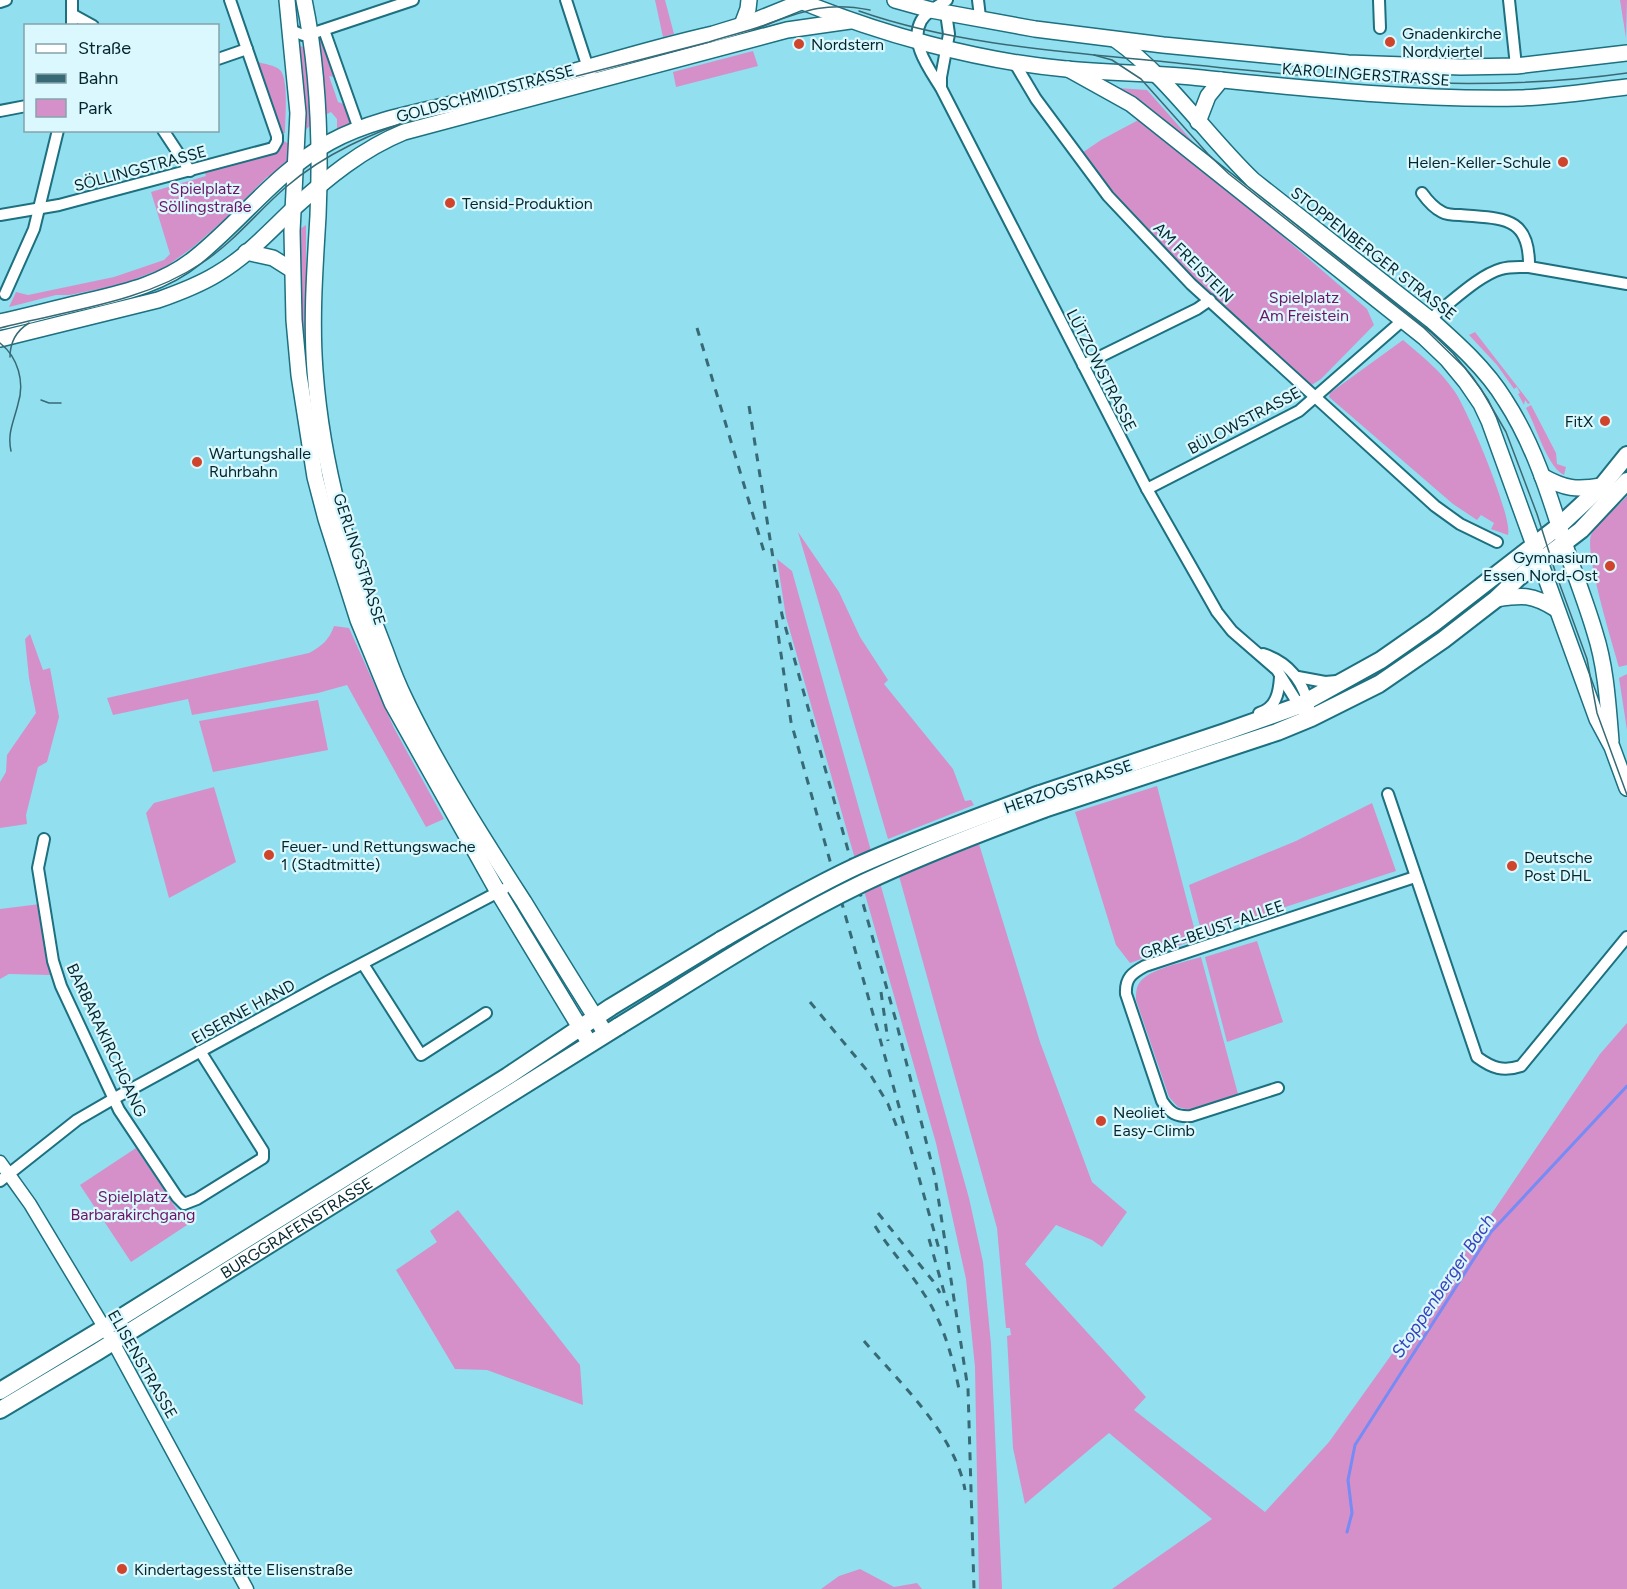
<svg xmlns="http://www.w3.org/2000/svg" width="1627" height="1589" font-family="Figtree,sans-serif">
<rect width="100%" height="100%" fill="#92dff0"/>
<g fill="#d590c9">
<polygon points="655,0 665,0 674,34 663,37"/>
<polygon points="1620,0 1627,0 1626,38"/>
<polygon points="322,35 337,78 329,76 338,102 346,105 352,123 337,130 337,119 331,112 323,116 317,39"/>
<polygon points="297,46 307,47 312,105 310,126 304,131"/>
<polygon points="753,51 758,66 676,87 673,72"/>
<path d="M258 62C264 64 275 65 280 70 289 79 285 120 285 133H281Z"/>
<polygon points="1118,88 1147,90 1209,160"/>
<polygon points="1144,117 1367,309 1374,325 1321,379 1307,388 1277,362 1109,195 1079,155 1101,140"/>
<polygon points="282,140 289,144 288,161 276,173 267,177 225,219 192,248 164,268 122,284 70,295 56,295 9,307 16,292 28,295 114,277 164,260 170,254 151,192 206,176 205,173 276,150"/>
<polygon points="306,225 306,301 309,361 306,360 299,305 297,231"/>
<polygon points="1475,332 1530,403 1528,404 1525,400 1524,405 1518,394 1520,393 1517,387 1514,389 1497,365 1469,335"/>
<path d="M1403 340C1422 356 1441 371 1455 392 1468 411 1513 517 1508 535L1491 529 1494 523 1481 515 1477 520 1453 504 1329 397 1330 393Z"/>
<path d="M1531 405 1556 453 1557 464 1566 467 1564 475C1547 467 1536 425 1526 408Z"/>
<path d="M1627 496V665L1619 667C1613 645 1582 547 1592 533 1600 520 1617 508 1627 496Z"/>
<polygon points="798,532 839,592 860,637 888,680 884,684 953,769 965,801 971,800 974,805 888,839"/>
<polygon points="777,559 792,571 969,1198 983,1262 991,1344 1002,1589 979,1589 975,1367 966,1279 936,1143 786,617"/>
<path d="M1517 568C1480 598 1361 703 1319 702Z"/>
<path d="M334 626 349 628 394 728 444 819 426 827 347 685 318 693 192 715 188 699 113 715 107 698 309 653C322 646 329 640 334 626Z"/>
<polygon points="30,634 43,670 50,668 59,717 47,762 38,767 26,815 27,824 0,828 0,782 6,772 7,755 36,713 29,678 25,639"/>
<polygon points="1627,674 1627,730 1619,678"/>
<polygon points="318,700 328,750 213,772 199,721"/>
<polygon points="1157,786 1197,939 1130,963 1116,945 1075,812"/>
<polygon points="214,787 236,862 169,898 146,813 154,803"/>
<polygon points="1372,803 1396,871 1202,934 1189,885 1296,841"/>
<polygon points="979,844 1040,1042 1092,1182 1127,1212 1102,1247 1092,1240 1056,1225 1025,1264 1146,1397 1134,1410 1265,1512 1329,1442 1482,1228 1600,1054 1627,1023 1627,1589 1112,1589 1212,1519 1109,1433 1025,1504 1013,1448 1007,1336 1011,1335 1010,1328 1006,1328 997,1228 899,876"/>
<polygon points="40,904 50,975 9,974 0,979 0,909"/>
<polygon points="1257,941 1283,1022 1227,1042 1205,957"/>
<path d="M1201 957 1238 1094 1190 1110 1178 1107 1169 1097 1136 1000C1136 993 1136 987 1140 982 1149 969 1185 962 1201 957Z"/>
<polygon points="136,1148 187,1225 131,1262 80,1185"/>
<polygon points="458,1210 580,1365 583,1405 487,1370 455,1369 396,1270 437,1242 430,1231"/>
<polygon points="860,1569 894,1587 917,1583 922,1589 821,1589 839,1576"/>
</g>
<g fill="none" stroke-linecap="round" stroke-linejoin="round">
<polyline stroke="#768bf4" stroke-width="3" points="1347,1532 1352,1513 1348,1480 1355,1445 1491,1232 1627,1086"/>
<defs>
<g id="minor">
<polyline points="72,0 72,26"/>
<polyline points="566,0 590,74"/>
<path d="M947 0C938 6 926 12 921 21 909 43 930 70 941 88L1147 489 1217 612 1232 631 1277 670 1302 710"/>
<polyline points="978,0 980,17"/>
<polyline points="1379,0 1380,28"/>
<polyline points="1509,0 1516,66"/>
<polyline points="0,2 6,0"/>
<polyline points="73,15 93,26"/>
<polyline points="291,30 303,35 311,34 413,0"/>
<polyline points="324,30 359,129"/>
<polyline points="218,59 247,49"/>
<polyline points="1014,62 1036,99 1108,196 1191,284 1435,506 1460,524 1497,542"/>
<polyline points="941,87 941,77 949,34 946,13"/>
<polyline points="0,111 26,106"/>
<polyline points="163,130 190,171"/>
<path d="M1422 193C1427 200 1434 208 1442 212 1447 215 1455 215 1460 215 1502 219 1530 215 1529 267"/>
<polyline points="0,215 59,205 273,148 277,141 277,136 230,0"/>
<polyline points="5,294 34,229 58,130"/>
<path d="M1431 320 1438 312C1455 299 1480 275 1501 269 1510 266 1520 267 1529 267L1627 284"/>
<polyline points="1083,365 1197,309 1210,300"/>
<polyline points="1147,489 1299,411 1403,320"/>
<path d="M1263 654C1288 662 1303 681 1309 707"/>
<polyline points="1298,677 1325,682 1337,681"/>
<path d="M1259 713C1276 708 1279 693 1280 677"/>
<path d="M1388 794 1477 1057C1492 1068 1503 1072 1521 1066L1627 937"/>
<polyline points="44,839 38,868 53,961 61,986 119,1110 177,1197 184,1204 197,1199 263,1158 263,1151 200,1051"/>
<polyline points="363,964 421,1055 486,1013"/>
<path d="M1278 1088 1191 1116C1176 1117 1170 1113 1162 1101L1126 994C1125 978 1132 973 1145 966L1415 877"/>
<polyline points="0,1181 77,1120 115,1098 329,981 504,889"/>
</g>
<polyline id="tertiary" points="0,1162 30,1204 113,1342 247,1589"/>
<g id="secondary">
<polyline points="287,0 298,113 292,231 294,320 299,375 315,477 326,519 358,620 392,703 498,892 590,1044"/>
<path d="M304 0C319 71 321 143 318 216 315 267 311 319 315 371 322 466 349 561 385 650 391 667 398 685 406 701 440 771 482 837 524 902 551 946 578 990 606 1034"/>
<path d="M798 0C880 34 977 61 1066 69 1108 73 1150 73 1192 77 1301 88 1409 100 1519 98 1555 97 1591 91 1627 87"/>
<polyline points="895,0 931,10 1035,29 1163,45 1348,63 1461,67 1516,66 1627,53"/>
<polyline points="742,25 748,9 749,0"/>
<path d="M1116 40C1167 76 1207 136 1253 180L1431 320C1458 344 1486 369 1505 400 1533 443 1549 493 1564 542 1574 573 1586 602 1595 633 1606 667 1608 705 1611 741"/>
<polyline points="1068,69 1131,104 1425,338 1447,359 1466,382 1481,404 1489,421 1597,719 1612,747 1627,788"/>
<polyline points="1198,122 1208,96 1221,80"/>
<polyline points="246,252 273,258 292,270"/>
<path d="M0 322C27 316 53 309 79 303 121 293 162 285 196 257 242 220 277 171 330 142 378 116 433 110 486 96 562 76 637 51 713 34L749 23 806 0"/>
<path d="M0 339 158 300C178 293 199 285 217 274 246 257 270 231 294 208 327 178 362 149 404 132L787 30 850 21"/>
<path d="M1542 476C1565 489 1576 490 1602 486"/>
<path d="M1496 599C1523 595 1532 594 1556 609"/>
</g>
<g id="primary">
<polyline points="1040,794 1225,732 1298,706 1381,660 1434,623 1559,526 1602,486 1627,455"/>
<polyline points="1044,809 1277,732 1311,718 1379,684 1443,640 1496,599 1518,578 1581,530 1627,481"/>
<polyline points="0,1391 104,1328 508,1076 611,1007 721,940"/>
<path id="s1" d="M0 1410 97 1352 619 1026"/>
</g>
</defs>
<use href="#minor" stroke="#1c707f" stroke-width="14"/>
<use href="#tertiary" stroke="#1c707f" stroke-width="15"/>
<use href="#secondary" stroke="#1c707f" stroke-width="18"/>
<use href="#primary" stroke="#1c707f" stroke-width="20"/>
<use href="#minor" stroke="#fff" stroke-width="10"/>
<use href="#tertiary" stroke="#fff" stroke-width="12"/>
<use href="#secondary" stroke="#fff" stroke-width="15"/>
<use href="#primary" stroke="#fff" stroke-width="16"/>
<g stroke="#386a75" stroke-width="1.5">
<path d="M859 11C956 45 1066 52 1167 62 1320 78 1473 95 1627 73"/>
<polyline points="1094,55 1112,60 1141,79 1208,154 1229,174 1424,328 1465,368 1481,389 1506,432 1537,514 1556,574 1587,659 1597,713 1627,795"/>
<path d="M0 328C68 310 142 303 202 263 234 242 257 212 286 187 325 153 375 132 422 116L709 42C727 36 745 32 762 26 803 11 826 1 870 10"/>
<path d="M0 343C18 357 25 382 18 404 14 421 7 433 11 451"/>
<path d="M10 357C10 342 16 331 29 323"/>
<polyline points="41,400 49,403 61,403"/>
</g>
<g stroke="#386a75" stroke-width="3" stroke-dasharray="8 8" stroke-linecap="butt">
<polyline points="697,328 765,555"/>
<polyline points="749,406 782,615 896,1021 935,1177 968,1389 974,1589"/>
<polyline points="776,620 791,722 939,1249"/>
<polyline points="881,992 888,1041"/>
<polyline points="810,1002 870,1074 888,1104 898,1130"/>
<polyline points="878,1213 933,1281 940,1293"/>
<path d="M875 1226C890 1250 909 1270 924 1294 944 1324 953 1359 960 1394"/>
<polyline points="929,1239 948,1306"/>
<path d="M864 1341C900 1383 955 1434 965 1490"/>
</g>
<defs>
<g id="primary-bridge">
<path d="M721 940C766 914 810 888 857 866 917 839 978 817 1040 794"/>
<path d="M619 1026C699 977 778 924 863 883 922 855 982 832 1044 809"/>
</g>
</defs>
<use href="#primary-bridge" stroke="#1c707f" stroke-width="20" stroke-linecap="butt"/>
<use href="#primary-bridge" stroke="#fff" stroke-width="16"/>
</g>
<g fill="#cf442a" stroke="#daf8fe" stroke-width="2">
<circle cx="1390" cy="42" r="6"/>
<circle cx="799" cy="44" r="6"/>
<circle cx="1563" cy="162" r="6"/>
<circle cx="450" cy="203" r="6"/>
<circle cx="1605" cy="421" r="6"/>
<circle cx="197" cy="462" r="6"/>
<circle cx="1610" cy="566" r="6"/>
<circle cx="269" cy="855" r="6"/>
<circle cx="1512" cy="866" r="6"/>
<circle cx="1101" cy="1121" r="6"/>
<circle cx="122" cy="1569" r="6"/>
</g>
<g text-anchor="middle" stroke-width="4.5" stroke-linejoin="round" paint-order="stroke">
<g font-size="16" fill="#04262d" stroke="#daf8fe" text-anchor="start">
<text x="1402" y="39">Gnadenkirche<tspan x="1402" dy="18">Nordviertel</tspan></text>
<text x="811" y="50">Nordstern</text>
<text x="1551" y="168" text-anchor="end">Helen-Keller-Schule</text>
<text x="462" y="209">Tensid-Produktion</text>
<text x="1593" y="427" text-anchor="end">FitX</text>
<text x="209" y="459">Wartungshalle<tspan x="209" dy="18">Ruhrbahn</tspan></text>
<text x="1598" y="563" text-anchor="end">Gymnasium<tspan x="1598" dy="18">Essen Nord-Ost</tspan></text>
<text x="281" y="852">Feuer- und Rettungswache<tspan x="281" dy="18">1 (Stadtmitte)</tspan></text>
<text x="1524" y="863">Deutsche<tspan x="1524" dy="18">Post DHL</tspan></text>
<text x="1113" y="1118">Neoliet<tspan x="1113" dy="18">Easy-Climb</tspan></text>
<text x="134" y="1575">Kindertagesstätte Elisenstraße</text>
</g>
<g font-size="16" fill="#04262d" stroke="#daf8fe">
<text transform="translate(1366 74) rotate(4)" y="6">KAROLINGERSTRASSE</text>
<text transform="translate(485 93) rotate(-15)" y="6">GOLDSCHMIDTSTRASSE</text>
<text transform="translate(140 168) rotate(-15)" y="6">SÖLLINGSTRASSE</text>
<text transform="translate(1374 253) rotate(38)" y="6">STOPPENBERGER STRASSE</text>
<text transform="translate(1194 262) rotate(45)" y="6">AM FREISTEIN</text>
<text transform="translate(1102 370) rotate(63)" y="6">LÜTZOWSTRASSE</text>
<text transform="translate(1244 420) rotate(-28)" y="6">BÜLOWSTRASSE</text>
<text transform="translate(360 559) rotate(72)" y="6">GERLINGSTRASSE</text>
<text transform="translate(1068 786) rotate(-19)" y="6">HERZOGSTRASSE</text>
<text transform="translate(1212 929) rotate(-19)" y="6">GRAF-BEUST-ALLEE</text>
<text transform="translate(243 1011) rotate(-29)" y="6">EISERNE HAND</text>
<text transform="translate(107 1040) rotate(65)" y="6">BARBARAKIRCHGANG</text>
<text dy="6" stroke="none"><textPath href="#s1" startOffset="348">BURGGRAFENSTRASSE</textPath></text>
<text transform="translate(143 1364) rotate(60)" y="6">ELISENSTRASSE</text>
</g>
<g font-size="16" fill="#6d1564" stroke="#daf8fe">
<text x="205" y="194">Spielplatz<tspan x="205" dy="18">Söllingstraße</tspan></text>
<text x="1304" y="303">Spielplatz<tspan x="1304" dy="18">Am Freistein</tspan></text>
<text x="133" y="1202">Spielplatz<tspan x="133" dy="18">Barbarakirchgang</tspan></text>
</g>
<g font-size="18" font-style="italic" fill="#3942bb" stroke="#daf8fe">
<text transform="translate(1443 1286) rotate(-56)" y="6">Stoppenberger Bach</text>
</g>
</g>
<rect x="24" y="24" width="195" height="108" fill="#daf8fe" stroke="#84a4aa" stroke-width="1.5"/>
<rect x="36" y="44" width="30" height="9" fill="#ffffff" stroke="#84a4aa" stroke-width="1.5"/>
<text x="78" y="54" font-size="18" fill="#04262d">Straße</text>
<rect x="36" y="74" width="30" height="9" fill="#386a75" stroke="#84a4aa" stroke-width="1.5"/>
<text x="78" y="84" font-size="18" fill="#04262d">Bahn</text>
<rect x="36" y="99" width="30" height="18" fill="#d590c9" stroke="#84a4aa" stroke-width="1.5"/>
<text x="78" y="114" font-size="18" fill="#04262d">Park</text>
</svg>
